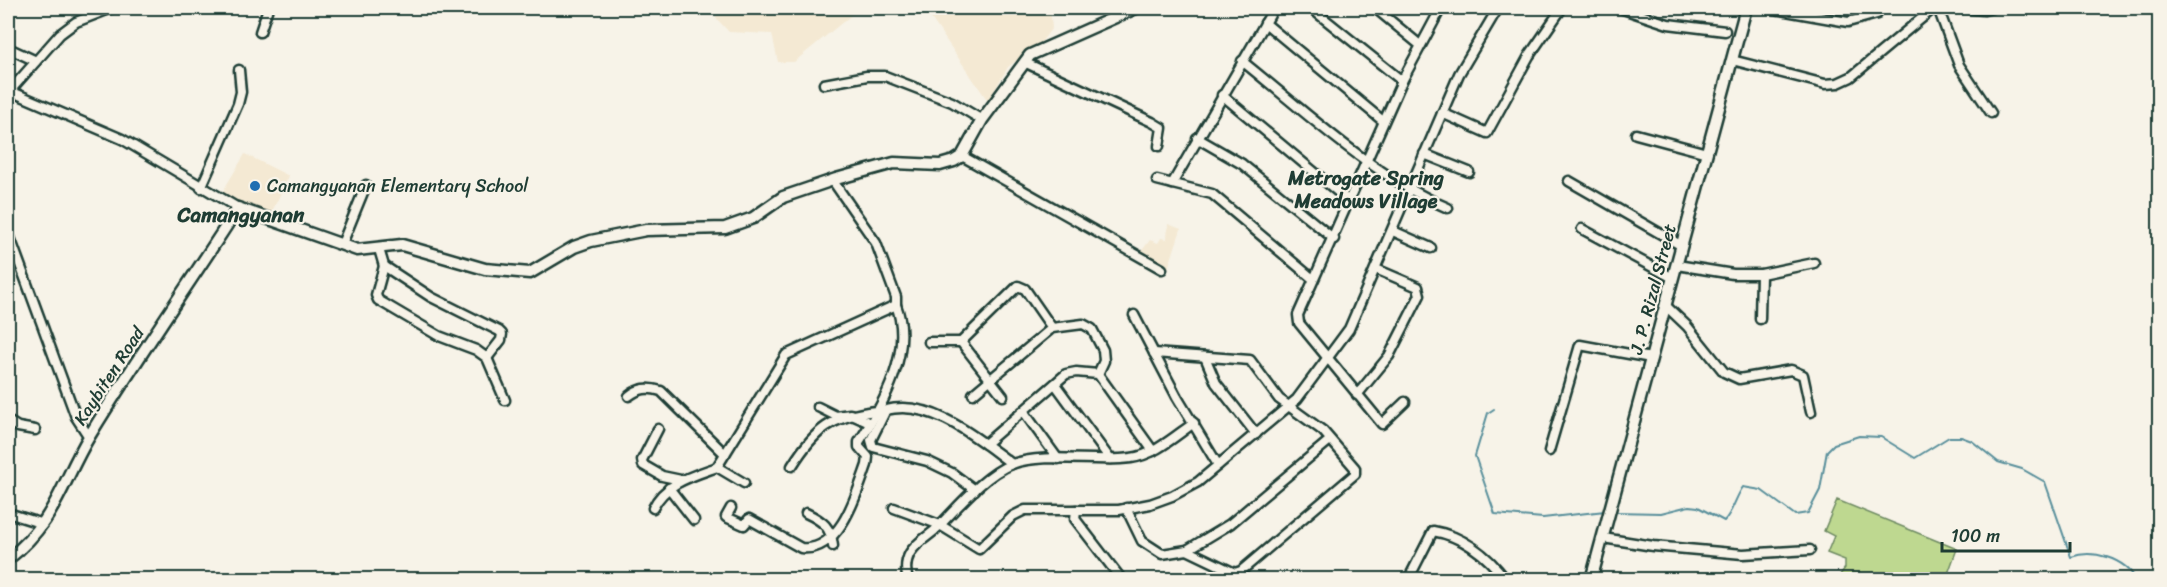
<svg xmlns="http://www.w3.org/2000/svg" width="2167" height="587" font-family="Sriracha,sans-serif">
<rect width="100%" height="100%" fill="#f7f3e8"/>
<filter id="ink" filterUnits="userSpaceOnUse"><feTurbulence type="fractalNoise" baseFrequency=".0167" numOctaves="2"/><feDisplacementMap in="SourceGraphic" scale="12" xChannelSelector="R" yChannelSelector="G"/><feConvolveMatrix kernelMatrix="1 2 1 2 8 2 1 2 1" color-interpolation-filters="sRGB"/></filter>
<g filter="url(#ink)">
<g fill="#f4e9d3">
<polygon points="712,8 860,8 794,62 778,62 772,34 729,32 717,19"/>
<polygon points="924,8 1050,8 1052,28 1042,41 1008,67 988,101"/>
<polygon points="245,154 289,176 270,216 220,196"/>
<polygon points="1168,224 1181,229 1168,269 1140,253 1150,240 1158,243 1161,238 1167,239"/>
</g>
<polygon fill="#bed890" stroke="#6e8a62" stroke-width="1.5" points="1837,500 1957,549 1946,579 1837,579 1845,568 1845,560 1827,553 1834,536 1824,531"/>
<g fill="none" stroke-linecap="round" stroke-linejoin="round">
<g stroke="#598f9b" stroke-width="2">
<polyline points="1494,409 1488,413 1475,456 1495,514 1543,518 1605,511"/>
<path d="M1614 512 1661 513 1689 506 1698 507 1724 521C1733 512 1735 498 1743 487L1761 490 1795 515 1808 513 1820 490 1827 451 1834 444 1859 436 1881 437 1915 458 1949 437H1961L1972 441 1998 462 2022 469 2045 482 2071 557C2092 549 2125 558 2136 580"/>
</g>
<defs>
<g id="street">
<polyline points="1311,8 1402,81"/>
<polyline points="1375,8 1420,45"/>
<polyline points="1620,8 1668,24 1725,31"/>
<polyline points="1769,8 1848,22 1877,14 1878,8"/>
<polyline points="1938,8 1959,65 1991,113"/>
<polyline points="1963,8 1984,10 1992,8"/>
<polyline points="1265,23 1383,121"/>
<polyline points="260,32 268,8"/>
<polyline points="8,48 36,61"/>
<polyline points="1732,60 1825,84 1838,83 1851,77 1934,8"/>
<path d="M1242 61C1307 113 1371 175 1448 208"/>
<polyline points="1024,62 1152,122 1162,128 1159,146"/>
<polyline points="824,84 867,76 885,76 952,102 982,120"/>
<polyline points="10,91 122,139 238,208"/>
<polyline points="8,93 60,34 76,22 112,8"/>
<polyline points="1222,95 1350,202"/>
<polyline points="1442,113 1487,133 1529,56 1562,8"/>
<polyline points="1636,134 1707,153"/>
<polyline points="1197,138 1242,164 1334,239"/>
<polyline points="1424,154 1469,172"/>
<polyline points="962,156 1162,269"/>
<polyline points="1157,180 1212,194 1313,279"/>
<polyline points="1569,181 1682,246"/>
<polyline points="1172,184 1274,8"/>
<polyline points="201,188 238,104 241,92 239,70"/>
<polyline points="1582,229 1673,278"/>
<polyline points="1393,231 1431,248"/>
<polyline points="8,232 76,417 89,437"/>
<polyline points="342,244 366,185"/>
<polyline points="379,249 384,266 376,295 378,300 439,336 476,350 487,358 505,400"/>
<polyline points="1677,265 1733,274 1761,274 1760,319"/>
<polyline points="384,266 431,297 499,331 502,334 501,340 487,358"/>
<polyline points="1761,274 1814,263"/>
<polyline points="1666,306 1687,326 1724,372 1739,379 1791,370 1803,375 1811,412"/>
<polyline points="1134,315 1177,397 1218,465"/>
<polyline points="929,342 961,342 1018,286 1025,289 1052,328"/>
<polyline points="961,342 1003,396"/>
<polyline points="1154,353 1250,360 1279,399 1323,431 1355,468 1355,474 1241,571 1235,573 1187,550"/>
<polyline points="1205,357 1216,383 1256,434"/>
<polyline points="1055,384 1110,459"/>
<polyline points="973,394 1052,328 1083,324 1092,329 1103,350 1104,361 1098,374"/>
<polyline points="1357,395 1389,356 1420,295 1418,287 1376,269"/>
<path d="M629 396C639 388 648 387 661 391L725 454"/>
<polyline points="1405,402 1382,424 1299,323 1298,315 1402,81 1441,8"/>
<polyline points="818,407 836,416 850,414 870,423"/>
<polyline points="1024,412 1058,459"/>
<polyline points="8,421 18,427 35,430"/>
<polyline points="658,429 642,460 643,465 662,476 681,480"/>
<polyline points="985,444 1066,374 1076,372 1098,374 1153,451"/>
<polyline points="1549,451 1580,345 1651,358"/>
<path d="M792 466C815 429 832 416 876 411"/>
<polyline points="717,467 786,355 896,305 896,297 876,243 833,181"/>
<polyline points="669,488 694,520"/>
<path d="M975 490 952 473 927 461 873 447 871 440 886 410C931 398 978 439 1012 464"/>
<path d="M653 508C665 483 692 476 717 467L744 483"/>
<path d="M731 508 726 517 744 525 749 519 801 548C840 553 857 493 867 465L868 457 859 447V442C883 405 914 351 896 305"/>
<polyline points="894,508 940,525 979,549 1013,516 1025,510 1119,510 1150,504 1172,496 1198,482 1297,399 1349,329 1459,74 1498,8"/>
<polyline points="1126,508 1142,541 1162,554 1187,550 1230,524 1330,440"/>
<polyline points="1076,510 1075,519 1122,580"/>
<polyline points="8,513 43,524"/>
<path d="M806 513C823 521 831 527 833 546"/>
<polyline points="1603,538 1653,546 1743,554 1810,550"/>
<path d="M908 580C905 570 905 562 910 553 917 541 927 538 936 529 957 508 984 475 1012 464 1045 452 1096 463 1131 458 1155 455 1175 436 1194 423"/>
<path d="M1408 580 1433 531C1463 536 1488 556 1506 580"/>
</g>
<g id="secondary">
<path d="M8 559C56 522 61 483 90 435 137 358 189 284 238 208L357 250 402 245 485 269 530 273 574 247 591 241 646 230 725 228 753 218 783 197 836 179 894 163 940 165 954 161 962 156 982 120 1030 55 1136 8"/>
<polyline points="1591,580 1746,8"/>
</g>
</defs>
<use href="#street" stroke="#1f3d34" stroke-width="13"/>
<use href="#secondary" stroke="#1f3d34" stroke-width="15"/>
<use href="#street" stroke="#f7f3e8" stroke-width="8"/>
<use href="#secondary" stroke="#f7f3e8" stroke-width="10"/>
</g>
</g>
<circle fill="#1f6fb2" stroke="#f7f3e8" stroke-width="2" cx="255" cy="186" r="6"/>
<g text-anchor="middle" stroke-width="4.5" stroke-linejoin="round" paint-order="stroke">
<g font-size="18" fill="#1f3d34" stroke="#f7f3e8" text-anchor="start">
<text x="267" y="192">Camangyanan Elementary School</text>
</g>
<g font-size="18" fill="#1f3d34" stroke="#f7f3e8">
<text transform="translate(1653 289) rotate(-75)" y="6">J. P. Rizal Street</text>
<text transform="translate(109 376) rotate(-57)" y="6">Kaybiten Road</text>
</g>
<g font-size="20" font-weight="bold" fill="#1f3d34" stroke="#f7f3e8">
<text x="1366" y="185">Metrogate Spring<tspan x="1366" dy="23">Meadows Village</tspan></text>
</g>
<g font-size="21" font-weight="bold" fill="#1f3d34" stroke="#f7f3e8">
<text x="241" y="222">Camangyanan</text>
</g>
</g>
<rect width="2167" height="587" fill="none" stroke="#f7f3e8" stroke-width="30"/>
<rect x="15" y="15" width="2137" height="557" fill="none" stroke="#1f3d34" stroke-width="2" filter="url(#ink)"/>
<path d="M1942 542v9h128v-9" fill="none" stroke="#1f3d34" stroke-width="3"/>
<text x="1951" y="542" font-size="18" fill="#1f3d34" stroke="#f7f3e8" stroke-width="4.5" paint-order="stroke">100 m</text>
</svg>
